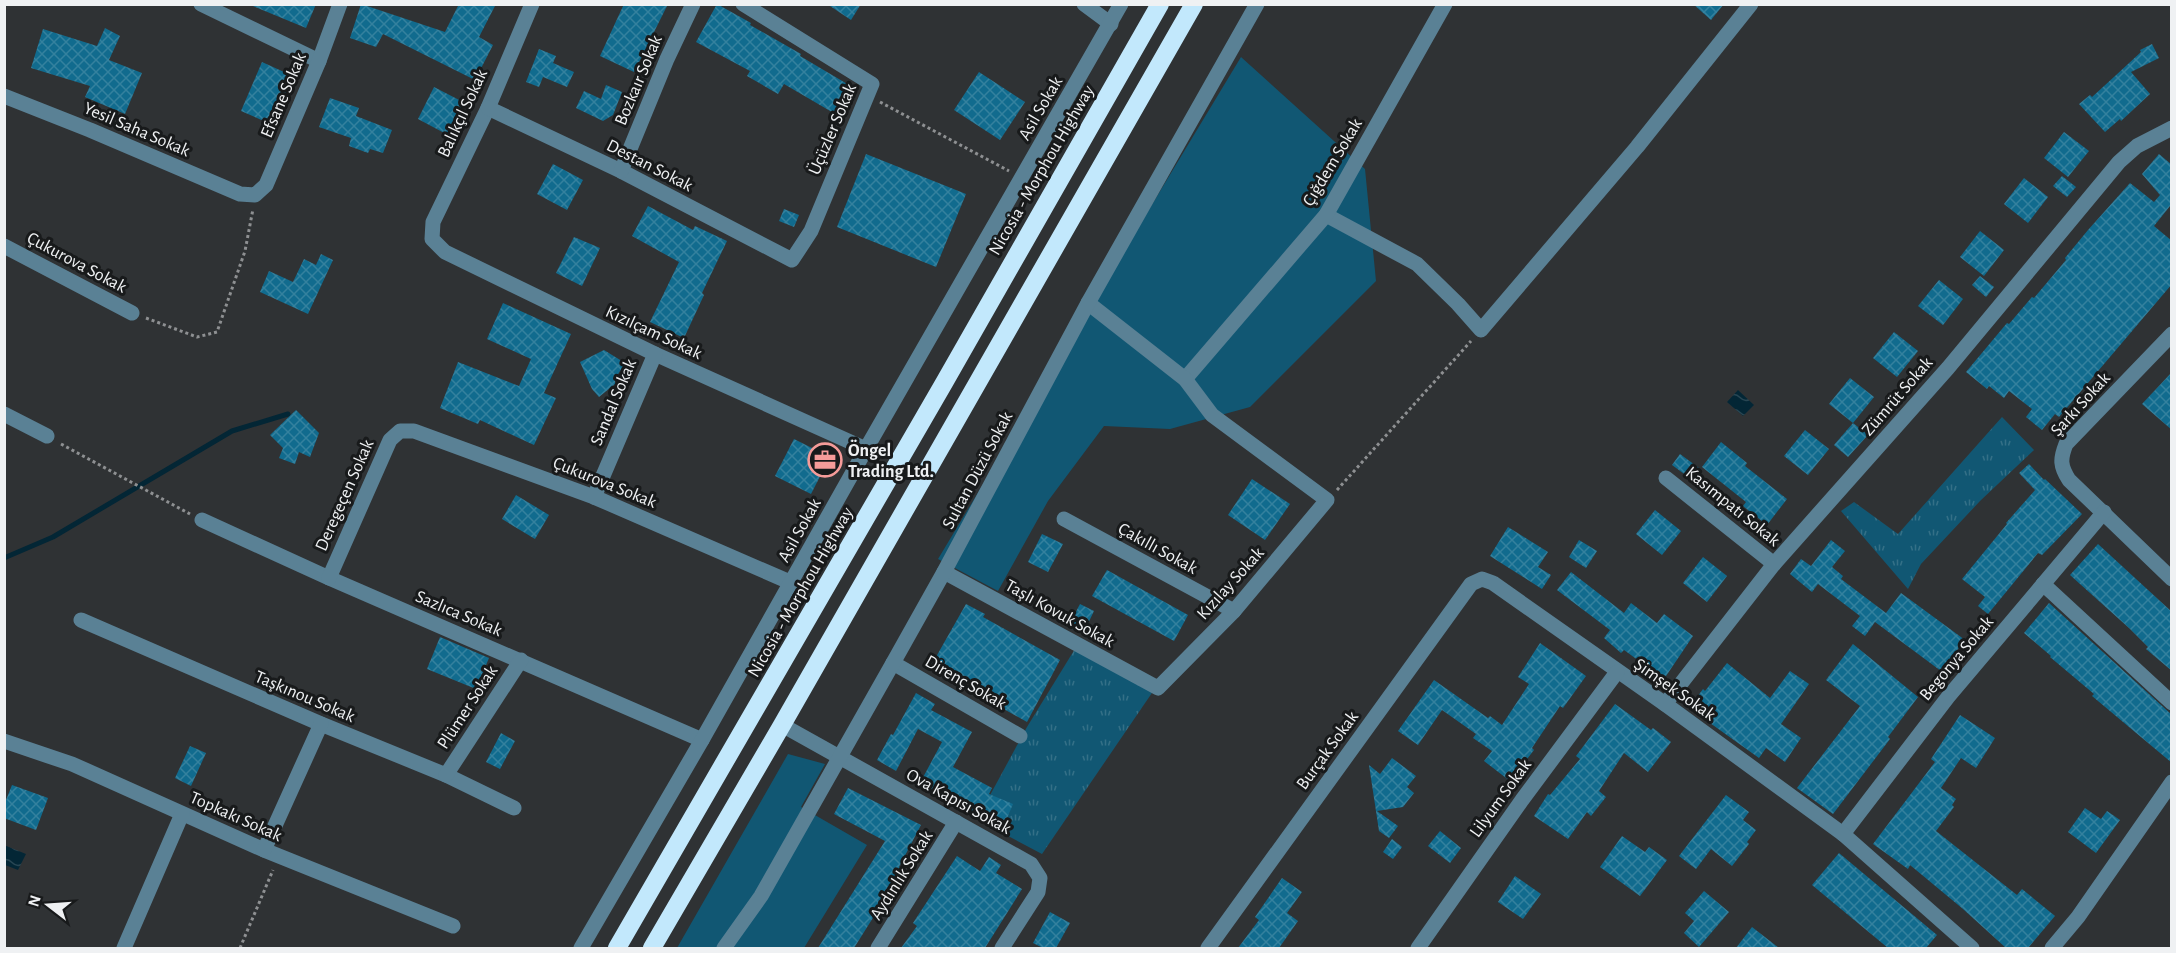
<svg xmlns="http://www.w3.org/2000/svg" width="2176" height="953" font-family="'Alegreya Sans',sans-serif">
<defs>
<pattern id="park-tufts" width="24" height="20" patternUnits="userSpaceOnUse" patternTransform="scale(1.5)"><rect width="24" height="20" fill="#115773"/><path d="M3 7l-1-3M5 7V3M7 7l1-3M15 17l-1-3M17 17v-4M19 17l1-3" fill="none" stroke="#347087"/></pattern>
<pattern id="water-waves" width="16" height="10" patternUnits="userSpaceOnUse" patternTransform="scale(1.5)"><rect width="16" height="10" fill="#032635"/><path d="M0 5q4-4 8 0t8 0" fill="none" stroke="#284653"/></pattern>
<pattern id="building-cross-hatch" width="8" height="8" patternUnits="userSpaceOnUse" patternTransform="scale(1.5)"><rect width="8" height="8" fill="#116b8e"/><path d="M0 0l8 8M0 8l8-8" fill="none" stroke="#34819e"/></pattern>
</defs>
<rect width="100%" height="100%" fill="#2f3234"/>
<g fill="#115773">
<polygon points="1241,57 1365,169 1376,281 1250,407 1170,429 1104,426 1048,501 998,591 938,559"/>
<polygon points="788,754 825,764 801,807 867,845 804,948 677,948"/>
</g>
<g fill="url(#park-tufts)">
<polygon points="2002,417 2034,450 1980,501 1921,564 1908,589 1841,511 1854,502 1898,534"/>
<polygon points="1078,644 1156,687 1042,854 997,830 982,810 1027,727"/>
</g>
<g fill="url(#water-waves)">
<polygon points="1738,390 1754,405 1743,416 1727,402"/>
<polygon points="4,845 26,854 18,870 5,865"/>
</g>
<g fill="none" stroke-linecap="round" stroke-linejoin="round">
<polyline stroke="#032635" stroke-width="5" points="4,558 53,537 232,431 288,414"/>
</g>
<g fill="url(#building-cross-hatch)">
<polygon points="253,4 316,4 306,28 253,6"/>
<polygon points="361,4 445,32 459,4 496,4 479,37 493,45 475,80 383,34 376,47 350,38"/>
<polygon points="624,4 668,4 634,72 600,56"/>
<polygon points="717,4 751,23 750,25 801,54 800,56 854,88 837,115 784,84 778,94 747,76 750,71 696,42"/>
<polygon points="827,4 861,4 851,20"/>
<polygon points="1693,4 1724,4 1711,20"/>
<polygon points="105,28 120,36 109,60 142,73 125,114 85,97 90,86 31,68 43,29 97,46"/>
<polygon points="2152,44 2159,58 2131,72 2150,94 2121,121 2120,119 2105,132 2079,104 2090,95 2092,97 2115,76 2141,52 2140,50"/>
<polygon points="539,49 556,56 553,63 574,72 567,87 543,77 539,87 526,82"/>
<polygon points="262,62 295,77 273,125 241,111"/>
<polygon points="979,72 1025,102 1000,140 954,110"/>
<polygon points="606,85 622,92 613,115 603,121 576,108 584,91 601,99"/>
<polygon points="434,87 465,103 448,135 418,119"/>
<polygon points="330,98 359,108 356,116 392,130 383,153 370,149 368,153 349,146 351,138 319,127"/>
<polygon points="2064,132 2089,151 2068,177 2044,158"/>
<polygon points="866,154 966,194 936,267 837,227"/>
<polygon points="2159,154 2172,165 2172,207 2170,206 2154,226 2172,241 2172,284 2059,417 2055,414 2042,430 2026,417 2032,409 2009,391 2004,398 1989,386 1987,389 1966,372 2007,323 2009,324 2032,297 2034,298 2066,260 2065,258 2088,230 2130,183 2154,202 2160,195 2142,174"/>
<polygon points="553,164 583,180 567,210 537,194"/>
<polygon points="2062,176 2076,187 2067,197 2053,186"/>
<polygon points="2024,178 2048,197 2028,223 2004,204"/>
<polygon points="648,206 693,230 695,226 727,241 702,293 704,295 684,338 650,322 679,262 632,236"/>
<polygon points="784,209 799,215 794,227 779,221"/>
<polygon points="1980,231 2004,250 1984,276 1960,257"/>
<polygon points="574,237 600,248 582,286 556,273"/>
<polygon points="321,254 333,260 308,314 260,292 269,271 293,282 304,259 316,265"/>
<polygon points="1980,276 1994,287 1986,297 1972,285"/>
<polygon points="1939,280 1963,299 1943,325 1918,306"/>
<polygon points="503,303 571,334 544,393 556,398 534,445 480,420 478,424 440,408 458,362 519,386 531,359 487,339"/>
<polygon points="1894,332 1918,351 1897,377 1873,358"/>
<polygon points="604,350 625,363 615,379 615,384 599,397 592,389 580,362"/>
<polygon points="2172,372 2172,430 2142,404"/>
<polygon points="1850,378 1874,397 1853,423 1829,404"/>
<polygon points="296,410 319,433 310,457 299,452 295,464 279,458 283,448 270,435"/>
<polygon points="1853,423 1868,435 1848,457 1834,445"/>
<polygon points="1805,430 1829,449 1808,475 1784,456"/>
<polygon points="794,439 830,457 811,494 775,476"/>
<polygon points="1721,442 1747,463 1745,466 1787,499 1767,525 1743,506 1746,502 1702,467"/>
<polygon points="1680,454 1699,468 1691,479 1672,465"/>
<polygon points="2029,464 2044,480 2045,479 2082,514 2042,555 2038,553 1988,614 1978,606 1985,597 1962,579 2007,524 2006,523 2035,490 2019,473"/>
<polygon points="1252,479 1290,504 1265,540 1228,515"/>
<polygon points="516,495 549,515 535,539 502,519"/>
<polygon points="1655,510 1681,531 1662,555 1636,534"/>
<polygon points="1508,527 1548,552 1538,567 1551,575 1542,589 1490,556"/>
<polygon points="1042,534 1063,544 1048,572 1028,562"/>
<polygon points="1579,540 1597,551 1586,568 1569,557"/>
<polygon points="1831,540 1845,551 1832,567 1843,576 1841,579 1886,613 1901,593 1965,640 1941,671 1875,622 1865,636 1852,626 1860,616 1818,584 1812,592 1790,574 1801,559 1811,566"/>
<polygon points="2098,544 2172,612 2172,671 2146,649 2148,647 2129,628 2070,575"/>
<polygon points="1703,557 1727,576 1707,602 1683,583"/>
<polygon points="1107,570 1188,615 1174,641 1092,596"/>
<polygon points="1571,572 1624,613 1631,603 1657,623 1664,614 1693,636 1664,679 1624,650 1621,653 1604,638 1610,630 1557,590"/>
<polygon points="2049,603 2172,715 2172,763 2092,696 2094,694 2050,657 2051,656 2024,633"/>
<polygon points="966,604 985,614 983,617 1060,660 1027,722 968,689 970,684 932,664"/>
<polygon points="1080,604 1094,611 1083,634 1068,627"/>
<polygon points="440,637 489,658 476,689 427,669"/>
<polygon points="1540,643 1586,676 1563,708 1560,706 1532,748 1534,750 1510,781 1484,761 1492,751 1473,738 1476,734 1442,710 1418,745 1398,731 1434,680 1488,718 1490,716 1502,725 1529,684 1518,677"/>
<polygon points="1853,644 1918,697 1888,737 1890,739 1833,814 1797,788 1860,706 1826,680"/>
<polygon points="1727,663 1770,698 1790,671 1809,684 1781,724 1801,738 1785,762 1766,748 1759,758 1689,708 1703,689 1705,691"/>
<polygon points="916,693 935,704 931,710 972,732 953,767 992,788 989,794 1013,804 1005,823 979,812 978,815 920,783 942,742 918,729 896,771 877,760 891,734 893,735"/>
<polygon points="1615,704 1651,730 1653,728 1671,742 1648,772 1624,753 1599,791 1606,797 1591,816 1587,812 1568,839 1534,816 1548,794 1550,795 1580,759 1576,756"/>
<polygon points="1960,715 1995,738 1976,768 1961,758 1941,788 1956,799 1952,805 1954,807 1936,831 2017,895 2022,889 2055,916 2028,948 2006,948 1963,909 1910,865 1908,869 1873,844 1935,762 1931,759"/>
<polygon points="501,733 515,741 500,769 486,762"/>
<polygon points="190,746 206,753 191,786 175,778"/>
<polygon points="1392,758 1416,776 1407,787 1414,793 1403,807 1377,811 1398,826 1389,838 1379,831 1369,765 1380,774"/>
<polygon points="12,785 48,798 36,830 4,818 4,805"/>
<polygon points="848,788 921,825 899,867 903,870 854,948 818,948 885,841 834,814"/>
<polygon points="1726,795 1749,812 1743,820 1756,830 1747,842 1749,844 1732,866 1711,849 1696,869 1679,856"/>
<polygon points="2085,808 2101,819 2107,811 2120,820 2096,853 2068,832"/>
<polygon points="1440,831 1461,848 1450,863 1428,846"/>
<polygon points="1622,836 1645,852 1649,847 1667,860 1640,896 1600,867"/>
<polygon points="1392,839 1402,847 1393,859 1383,852"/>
<polygon points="1839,853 1937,935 1926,948 1888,948 1812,885"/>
<polygon points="957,856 980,871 989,857 1001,865 996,873 1022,889 985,948 901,948 917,926 913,923"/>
<polygon points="1515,876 1541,894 1523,919 1498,902"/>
<polygon points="1282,878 1302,892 1287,913 1298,921 1279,948 1238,948 1259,920 1255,917"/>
<polygon points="1704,891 1729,912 1699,947 1684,933 1694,921 1685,913"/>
<polygon points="1050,912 1070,923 1056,948 1043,948 1033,943"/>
<polygon points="1752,927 1779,948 1736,948"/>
</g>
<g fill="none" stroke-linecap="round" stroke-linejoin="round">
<g stroke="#8e9092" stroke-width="3" stroke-dasharray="3 3" stroke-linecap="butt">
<polyline points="880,102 1009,171"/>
<polyline points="146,318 197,337 217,332 245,251 253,209"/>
<polyline points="61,444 190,514"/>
<polyline points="1337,490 1471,341"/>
<polyline points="240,948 273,870"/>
</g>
<g stroke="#5a8195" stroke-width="15">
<polyline points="201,4 319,61"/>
<polyline points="532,4 488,108 433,222 432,239 445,252 655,354 866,449"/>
<polyline points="1084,4 1111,24"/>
<polyline points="4,96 90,130 240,194 255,195 266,185 319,61 340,4"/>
<polyline points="488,108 621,171 792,260 811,231 872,84 743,4"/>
<polyline points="621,171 667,59 693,4"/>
<polyline points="1326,215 1417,264 1458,304 1481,330 1637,147 1751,4"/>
<polyline points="4,246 132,313"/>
<path d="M2172 334 2066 444C2060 459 2060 466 2069 480L2172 579"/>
<polyline points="1185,379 1326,215 1445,4"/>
<polyline points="4,414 47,436"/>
<polyline points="1666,478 1774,564"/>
<polyline points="594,497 655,354"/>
<polyline points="1064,519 1234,611"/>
<polyline points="202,520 329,578 702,740"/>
<polyline points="944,572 1158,688 1234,611 1327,500 1212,415 1185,379 1088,303"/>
<polyline points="329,578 390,440 400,431 414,431 594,497 792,583"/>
<polyline points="2043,584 2172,703"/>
<polyline points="81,620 321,724 446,775 514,808"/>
<polyline points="893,663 1020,736"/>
<polyline points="1665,704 1774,564 1948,368 2119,162 2137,146 2172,128"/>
<polyline points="782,725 1031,864 1040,878 1038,892 1002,948"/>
<polyline points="4,741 72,764 264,850 453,926"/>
<polyline points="446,775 521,660"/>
<polyline points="1843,834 1948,697 2104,512"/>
<polyline points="264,850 321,724"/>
<polyline points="124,948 182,814"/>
<polyline points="581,948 702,740 866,449 1121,4"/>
<polyline points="724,948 761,896 893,663 944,572 1088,303 1257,4"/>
<polyline points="878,948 956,822"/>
<polyline points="1208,948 1471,584 1482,579 1493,583 1665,704 1843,834 1972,948"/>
<polyline points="1418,948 1522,800 1617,672"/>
<polyline points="2052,948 2078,917 2172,782"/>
</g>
<g stroke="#c2e8fc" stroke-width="18">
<polyline points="617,948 944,383 1160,4"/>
<polyline points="652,948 782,725 1194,4"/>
</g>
</g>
<defs>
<symbol id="office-ring" viewBox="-11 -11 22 22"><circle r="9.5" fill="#181a1b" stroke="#f59b99" stroke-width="1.5"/><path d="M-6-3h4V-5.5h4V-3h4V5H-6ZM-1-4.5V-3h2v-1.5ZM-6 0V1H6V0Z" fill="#f59b99"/></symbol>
</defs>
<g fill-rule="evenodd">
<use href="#office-ring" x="806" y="441" width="38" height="38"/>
</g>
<g text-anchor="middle" stroke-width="6" stroke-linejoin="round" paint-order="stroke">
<g font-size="18" fill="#eff1f3" stroke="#181a1b">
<text transform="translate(638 80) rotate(-67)" y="6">Bozkaır Sokak</text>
<text transform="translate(283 95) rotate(-67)" y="6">Efsane Sokak</text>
<text transform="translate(1040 108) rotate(-60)" y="6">Asil Sokak</text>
<text transform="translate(462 113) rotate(-65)" y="6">Balıkçıl Sokak</text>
<text transform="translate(137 129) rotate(23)" y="6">Yesil Saha Sokak</text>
<text transform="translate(832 129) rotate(-67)" y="6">Üçüzler Sokak</text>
<text transform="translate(1332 162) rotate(-59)" y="6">Çığdem Sokak</text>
<text transform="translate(650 165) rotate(27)" y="6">Destan Sokak</text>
<text transform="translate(1041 170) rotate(-60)" y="6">Nicosia - Morphou Highway</text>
<text transform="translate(77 262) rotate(28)" y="6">Çukurova Sokak</text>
<text transform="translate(654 332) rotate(25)" y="6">Kızılçam Sokak</text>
<text transform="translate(1897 396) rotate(-49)" y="6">Zümrüt Sokak</text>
<text transform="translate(613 402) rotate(-67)" y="6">Sandal Sokak</text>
<text transform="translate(2080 404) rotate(-48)" y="6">Şarkı Sokak</text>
<text transform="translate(977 470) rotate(-62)" y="6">Sultan Düzü Sokak</text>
<text transform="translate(605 482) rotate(22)" y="6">Çukurova Sokak</text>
<text transform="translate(344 495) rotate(-66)" y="6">Deregeçen Sokak</text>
<text transform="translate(1733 506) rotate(39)" y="6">Kasımpatı Sokak</text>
<text transform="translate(799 530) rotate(-61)" y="6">Asil Sokak</text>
<text transform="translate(1158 548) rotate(29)" y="6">Çakıllı Sokak</text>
<text transform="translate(1230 583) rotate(-48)" y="6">Kızılay Sokak</text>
<text transform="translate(800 592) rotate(-60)" y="6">Nicosia - Morphou Highway</text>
<text transform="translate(459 613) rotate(23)" y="6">Sazlıca Sokak</text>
<text transform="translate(1060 613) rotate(29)" y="6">Taşlı Kovuk Sokak</text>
<text transform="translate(1956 658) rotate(-50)" y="6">Begonya Sokak</text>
<text transform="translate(966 682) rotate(30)" y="6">Direnç Sokak</text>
<text transform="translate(1675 689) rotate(35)" y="6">Şimşek Sokak</text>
<text transform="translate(305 696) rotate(23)" y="6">Taşkınou Sokak</text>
<text transform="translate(467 707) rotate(-57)" y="6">Plümer Sokak</text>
<text transform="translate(1327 750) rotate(-54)" y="6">Burçak Sokak</text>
<text transform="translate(1500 798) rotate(-54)" y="6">Lilyum Sokak</text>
<text transform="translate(959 801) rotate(29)" y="6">Ova Kapısı Sokak</text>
<text transform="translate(236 816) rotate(24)" y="6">Topkakı Sokak</text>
<text transform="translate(901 875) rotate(-58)" y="6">Aydınlık Sokak</text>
</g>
<g font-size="18" font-weight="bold" fill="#eff1f3" stroke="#181a1b" text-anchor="start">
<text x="848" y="456">Öngel<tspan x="848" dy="21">Trading Ltd.</tspan></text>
</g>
</g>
<rect width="2176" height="953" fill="none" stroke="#eff1f3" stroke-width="12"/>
<g transform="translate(48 905) rotate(287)" stroke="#181a1b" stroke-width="4.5" paint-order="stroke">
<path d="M0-4.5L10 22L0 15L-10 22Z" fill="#eff1f3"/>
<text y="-9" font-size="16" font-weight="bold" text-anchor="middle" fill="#eff1f3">N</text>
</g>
</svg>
